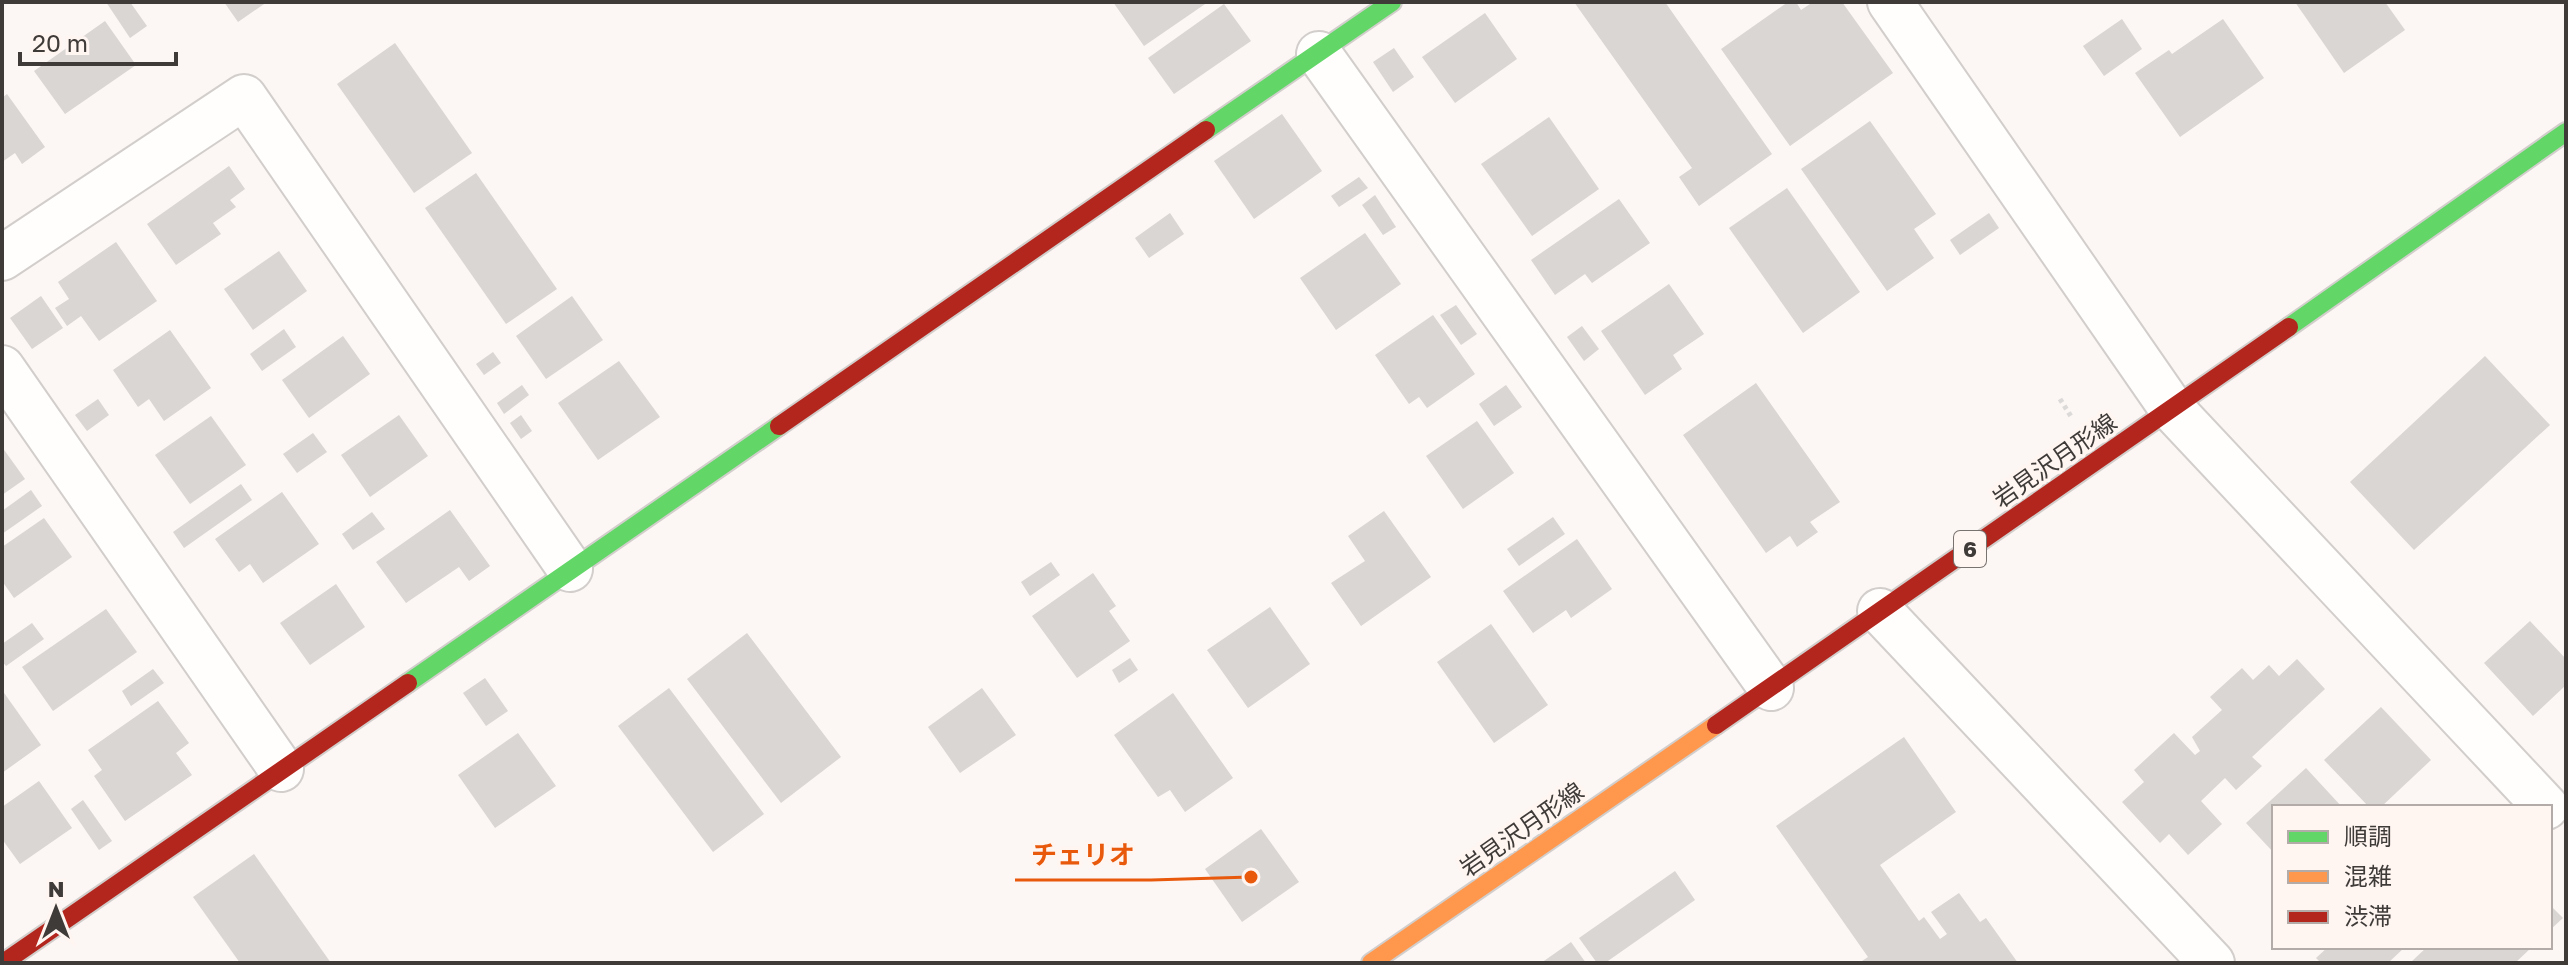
<svg xmlns="http://www.w3.org/2000/svg" width="2568" height="965" font-family="'Golos Text','Noto Sans JP',sans-serif">
<rect width="100%" height="100%" fill="#fcf6f4"/>
<g fill="#dad6d4">
<polygon points="106,2 130,2 147,26 130,38"/>
<polygon points="224,2 267,2 238,22"/>
<polygon points="1113,2 1208,2 1144,46"/>
<polygon points="1574,2 1665,2 1772,154 1699,206 1679,177 1692,168"/>
<polygon points="1788,2 1796,2 1801,10 1813,2 1842,2 1893,73 1790,146 1721,49"/>
<polygon points="2295,2 2385,2 2405,30 2344,73"/>
<polygon points="1224,4 1251,41 1174,94 1148,58"/>
<polygon points="1485,13 1517,59 1455,103 1422,57"/>
<polygon points="2122,19 2142,49 2104,76 2083,46"/>
<polygon points="2223,19 2264,78 2180,137 2135,73 2169,50 2172,54"/>
<polygon points="105,21 136,65 65,114 34,71"/>
<polygon points="395,43 472,153 414,193 337,84"/>
<polygon points="1394,48 1414,77 1393,92 1373,62"/>
<polygon points="7,94 45,147 22,164 15,153 2,162 2,98"/>
<polygon points="1282,114 1322,171 1254,219 1214,161"/>
<polygon points="1549,117 1599,189 1532,236 1481,164"/>
<polygon points="1870,121 1936,214 1914,229 1934,258 1887,291 1801,169"/>
<polygon points="229,166 245,189 230,200 236,207 213,223 221,234 176,265 147,224"/>
<polygon points="476,173 557,289 506,324 425,208"/>
<polygon points="1359,177 1368,188 1339,207 1331,196"/>
<polygon points="1787,188 1860,292 1803,333 1729,228"/>
<polygon points="1375,195 1396,227 1383,235 1362,205"/>
<polygon points="1619,199 1650,243 1592,283 1585,274 1555,295 1531,260"/>
<polygon points="1170,213 1184,234 1149,258 1135,238"/>
<polygon points="1989,213 1999,228 1960,255 1950,240"/>
<polygon points="1365,233 1401,284 1336,330 1300,278"/>
<polygon points="116,242 157,301 99,341 81,316 67,326 55,308 69,299 58,282"/>
<polygon points="279,251 307,291 253,330 224,289"/>
<polygon points="1669,284 1704,334 1673,355 1682,369 1645,395 1601,331"/>
<polygon points="41,296 63,328 32,349 10,318"/>
<polygon points="572,296 603,340 546,379 516,336"/>
<polygon points="1456,305 1477,334 1461,345 1440,315"/>
<polygon points="1433,315 1475,374 1427,408 1419,397 1409,404 1375,355"/>
<polygon points="1582,326 1599,349 1584,361 1567,337"/>
<polygon points="284,329 296,347 262,371 250,354"/>
<polygon points="170,330 211,388 164,421 149,399 138,407 113,370"/>
<polygon points="343,336 370,374 309,418 282,380"/>
<polygon points="493,352 501,363 484,375 476,364"/>
<polygon points="2485,356 2550,425 2414,550 2350,482"/>
<polygon points="619,361 660,417 598,460 558,403"/>
<polygon points="1756,383 1840,502 1810,522 1818,532 1797,547 1790,536 1766,553 1683,435"/>
<polygon points="522,385 529,395 504,414 497,403"/>
<polygon points="1506,385 1522,407 1494,426 1479,404"/>
<polygon points="98,399 109,415 87,431 75,415"/>
<polygon points="399,415 428,456 370,497 341,455"/>
<polygon points="521,415 532,431 521,439 510,423"/>
<polygon points="211,416 246,465 190,504 155,455"/>
<polygon points="1477,421 1514,473 1463,509 1426,456"/>
<polygon points="313,433 327,452 297,473 283,454"/>
<polygon points="2,447 25,479 2,495"/>
<polygon points="241,484 252,500 184,548 173,532"/>
<polygon points="31,490 42,506 2,534 2,511"/>
<polygon points="282,492 319,544 263,583 250,564 239,572 215,539"/>
<polygon points="450,510 490,566 469,581 459,567 406,603 376,562"/>
<polygon points="1384,511 1431,577 1361,626 1331,583 1365,561 1348,536"/>
<polygon points="372,512 385,529 353,550 342,534"/>
<polygon points="1553,517 1565,534 1519,566 1507,549"/>
<polygon points="44,518 72,557 14,598 2,581 2,547"/>
<polygon points="1577,539 1612,589 1571,618 1566,610 1533,633 1503,591"/>
<polygon points="1051,562 1060,575 1030,596 1021,582"/>
<polygon points="1093,573 1116,606 1109,611 1130,641 1077,678 1032,616"/>
<polygon points="336,584 365,627 310,665 280,623"/>
<polygon points="1270,607 1310,664 1248,708 1207,650"/>
<polygon points="106,609 137,652 53,711 22,667"/>
<polygon points="2530,621 2566,659 2566,685 2533,716 2484,663"/>
<polygon points="32,623 44,639 6,666 2,661 2,644"/>
<polygon points="1491,624 1548,705 1494,743 1437,662"/>
<polygon points="747,633 841,757 781,803 687,679"/>
<polygon points="1130,658 1138,670 1119,683 1112,670"/>
<polygon points="2297,659 2325,689 2252,757 2262,766 2236,790 2225,778 2201,801 2222,824 2188,855 2169,834 2160,843 2122,802 2144,782 2134,770 2174,733 2195,755 2200,751 2192,737 2222,710 2210,697 2242,668 2253,680 2269,665 2279,676"/>
<polygon points="153,669 164,683 131,706 122,691"/>
<polygon points="485,678 508,711 486,726 463,693"/>
<polygon points="669,688 764,814 713,852 618,726"/>
<polygon points="982,688 1016,735 960,773 928,727"/>
<polygon points="2,690 41,745 2,773"/>
<polygon points="1173,693 1233,778 1185,812 1170,790 1158,797 1114,735"/>
<polygon points="158,701 189,743 176,753 192,775 125,821 94,776 102,770 88,750"/>
<polygon points="2381,707 2431,760 2381,807 2369,807 2324,760"/>
<polygon points="518,733 556,786 495,828 458,775"/>
<polygon points="1904,737 1956,812 1880,865 1919,921 1924,917 1940,939 1947,934 1931,912 1959,893 1980,922 1986,918 2018,963 1859,963 1868,957 1776,826"/>
<polygon points="2306,768 2342,807 2274,807 2274,853 2246,823"/>
<polygon points="39,781 72,828 20,864 2,839 2,807"/>
<polygon points="83,800 112,841 99,850 71,809"/>
<polygon points="1261,829 1299,882 1242,922 1205,869"/>
<polygon points="254,854 331,963 240,963 193,897"/>
<polygon points="1675,871 1695,900 1605,963 1597,963 1579,938"/>
<polygon points="2550,905 2563,918 2550,930"/>
<polygon points="1571,942 1586,963 1541,963"/>
<polygon points="2328,947 2405,947 2388,963 2321,963 2316,958"/>
<polygon points="2427,947 2532,947 2515,963 2410,963"/>
</g>
<g fill="none" stroke-linecap="round" stroke-linejoin="round">
<defs>
<g id="street">
<polyline points="1890,2 2172,409 2546,807"/>
<polyline points="1319,54 1771,688"/>
<polyline points="2,258 244,97 570,569"/>
<polyline points="2,368 281,769"/>
<polyline points="1880,611 2212,963"/>
</g>
<g id="fast">
<polyline points="1206,130 1392,2"/>
<polyline points="2289,327 2566,132"/>
<polyline points="408,683 779,426"/>
</g>
<polyline id="slow" points="1371,963 1716,725"/>
<g id="jam">
<polyline points="779,426 1206,130"/>
<polyline points="1716,725 2289,327"/>
<polyline points="3,963 408,683"/>
</g>
</defs>
<use href="#street" stroke="#d2cecc" stroke-width="48"/>
<use href="#fast" stroke="#d2cecc" stroke-width="22"/>
<use href="#slow" stroke="#d2cecc" stroke-width="22"/>
<use href="#jam" stroke="#d2cecc" stroke-width="22"/>
<polyline stroke="#dcdad9" stroke-width="5" stroke-dasharray="4 4" stroke-linecap="butt" points="2060,399 2072,418"/>
<use href="#street" stroke="#fffefd" stroke-width="44"/>
<use href="#fast" stroke="#63d668" stroke-width="18"/>
<use href="#slow" stroke="#ff974d" stroke-width="18"/>
<use href="#jam" stroke="#b3261e" stroke-width="18"/>
</g>
<g text-anchor="middle" stroke-width="7" stroke-linejoin="round" paint-order="stroke">
<rect fill="#fff5f1" stroke="#797370" stroke-width="2" x="1954" y="531" width="32" height="36" rx="6"/>
<g font-size="22" font-weight="bold" fill="#3f3b39">
<text x="1970" y="557">6</text>
</g>
<g font-size="24" fill="#3f3b39" stroke="#fff5f1">
<text transform="translate(2055 461) rotate(-35)" y="8">岩見沢月形線</text>
<text transform="translate(1522 830) rotate(-35)" y="8">岩見沢月形線</text>
</g>
</g>
<path fill="none" stroke="#e8590c" stroke-width="3" d="M1251 877L1151 880H1015"/>
<circle fill="#e8590c" stroke="#fff5f1" stroke-width="3" cx="1251" cy="877" r="8"/>
<g font-size="26" text-anchor="middle" font-weight="bold" fill="#e8590c" stroke="#fff5f1" stroke-width="7" stroke-linejoin="round" paint-order="stroke">
<text x="1083" y="864">チェリオ</text>
</g>
<rect width="2568" height="965" fill="none" stroke="#3f3b39" stroke-width="8"/>
<rect x="2272" y="805" width="280" height="144" fill="#fff5f1" stroke="#b2aba7" stroke-width="2"/>
<rect x="2288" y="831" width="40" height="12" fill="#63d668" stroke="#b2aba7" stroke-width="2"/>
<text x="2344" y="845" font-size="24" fill="#3f3b39">順調</text>
<rect x="2288" y="871" width="40" height="12" fill="#ff974d" stroke="#b2aba7" stroke-width="2"/>
<text x="2344" y="885" font-size="24" fill="#3f3b39">混雑</text>
<rect x="2288" y="911" width="40" height="12" fill="#b3261e" stroke="#b2aba7" stroke-width="2"/>
<text x="2344" y="925" font-size="24" fill="#3f3b39">渋滞</text>
<g transform="translate(56 909)" stroke="#fff5f1" stroke-width="6" paint-order="stroke">
<path d="M0-6L14 30L0 20L-14 30Z" fill="#3f3b39"/>
<text y="-12" font-size="22" font-weight="bold" text-anchor="middle" fill="#3f3b39">N</text>
</g>
<path d="M20 52v12h156v-12" fill="none" stroke="#3f3b39" stroke-width="4"/>
<text x="32" y="52" font-size="24" fill="#3f3b39" stroke="#fff5f1" stroke-width="6" paint-order="stroke">20 m</text>
</svg>
